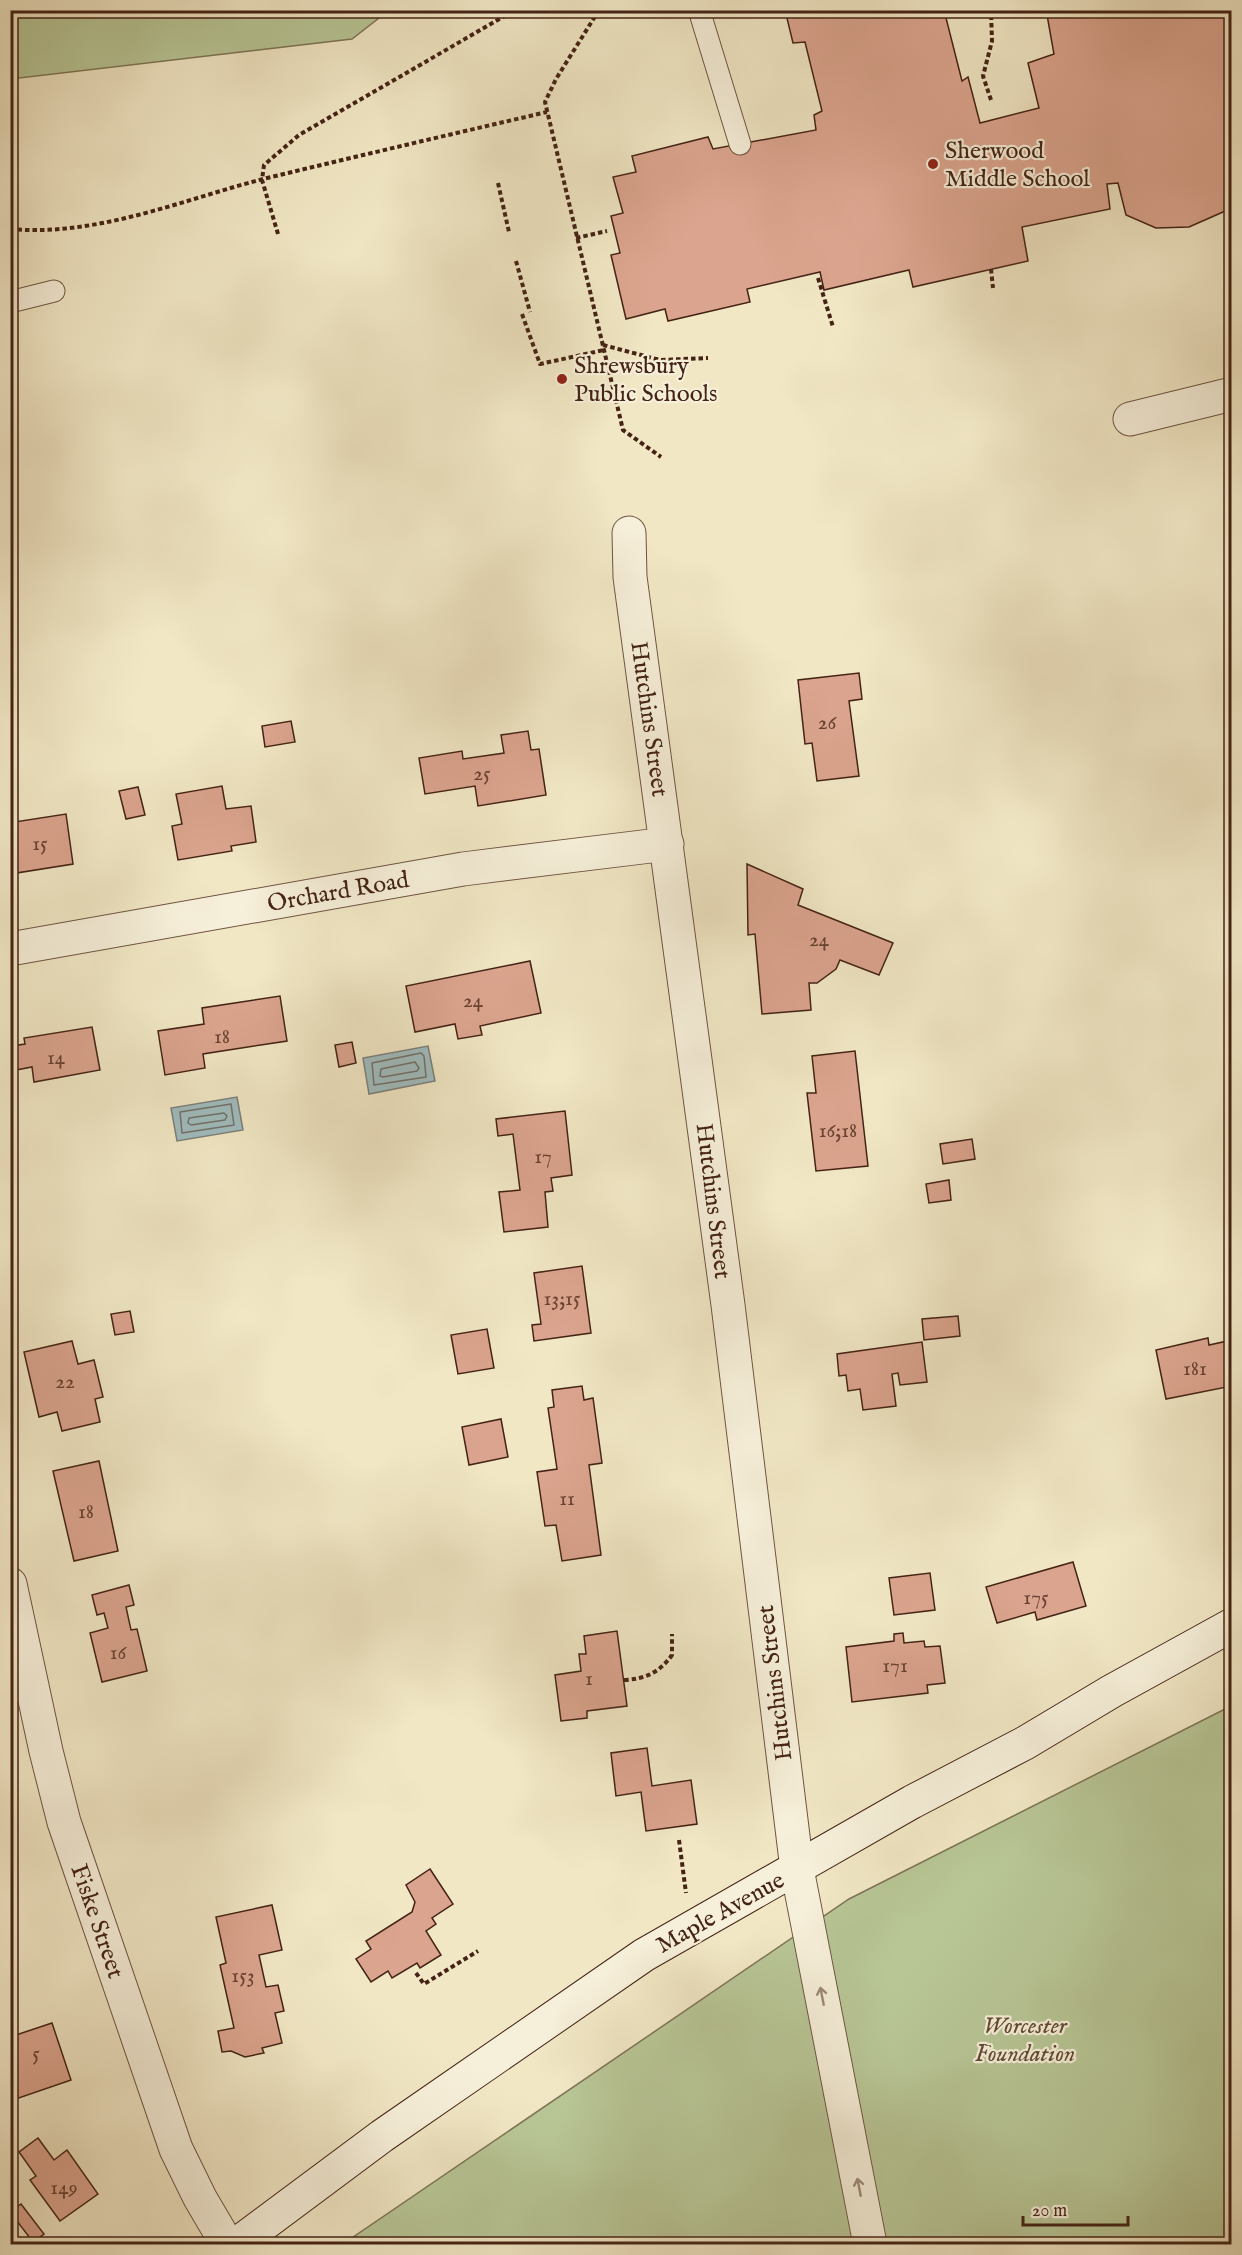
<svg xmlns="http://www.w3.org/2000/svg" width="1242" height="2255" font-family="'IM FELL English',serif">
<rect width="100%" height="100%" fill="#f1e7c5"/>
<filter id="stains"><feTurbulence type="fractalNoise" baseFrequency=".00333" numOctaves="4"/><feColorMatrix values="0 0 0 0 .2 0 0 0 0 .09 0 0 0 0 .02 0 0 0 .5 -.17"/></filter>
<radialGradient id="worn" r=".72"><stop offset=".6" stop-color="#630" stop-opacity="0"/><stop offset="1" stop-color="#630" stop-opacity=".3"/></radialGradient>
<g fill="#b8c696" stroke="#7e7456" stroke-width="1.5">
<polygon points="10,11 11,10 388,11 352,39 11,79"/>
<polygon points="1231,1706 1231,2244 343,2244 849,1899"/>
</g>
<g fill="#9fbdbf" stroke="#7b7f7b" stroke-width="1.5">
<polygon points="428,1046 435,1081 369,1094 363,1058"/>
<polygon points="237,1097 243,1130 177,1141 171,1108"/>
</g>
<g fill="none" stroke-linecap="round" stroke-linejoin="round">
<g stroke="#72706a" stroke-width="1.5">
<polygon points="421,1053 424,1056 426,1077 374,1085 372,1063"/>
<polygon points="415,1062 419,1068 417,1071 383,1077 380,1076 381,1069"/>
<polygon points="231,1104 234,1125 182,1133 180,1112"/>
<polygon points="224,1113 227,1116 225,1120 191,1125 188,1123 189,1118"/>
</g>
</g>
<g fill="#dba48e" stroke="#442315" stroke-width="1.5">
<polygon points="785,10 944,10 962,81 968,77 980,123 1039,108 1028,63 1054,54 1047,15 1062,10 1232,10 1232,205 1223,212 1189,227 1156,228 1126,215 1118,183 1107,184 1110,209 1022,227 1028,261 913,287 909,270 824,290 820,272 747,289 750,302 668,321 665,309 626,319 611,255 620,253 611,216 623,213 613,177 636,172 632,156 708,137 713,149 816,130 814,115 822,111 805,42 793,43"/>
<polygon points="859,673 862,699 849,701 859,776 817,781 812,743 805,744 798,680"/>
<polygon points="291,721 295,742 265,747 262,726"/>
<polygon points="528,731 531,750 539,749 546,795 478,806 475,786 425,794 419,758 462,751 463,759 504,753 501,735"/>
<polygon points="222,786 226,809 251,806 256,842 231,846 232,851 178,860 172,826 182,824 176,794"/>
<polygon points="138,787 145,815 126,819 119,791"/>
<polygon points="13,811 15,822 66,814 73,864 10,874 10,812"/>
<polygon points="747,864 803,889 798,905 893,943 879,975 840,960 836,969 817,983 809,983 811,1010 762,1014 755,934 748,935"/>
<polygon points="530,961 541,1013 480,1026 482,1035 458,1039 455,1024 415,1032 406,986"/>
<polygon points="280,996 287,1041 203,1054 205,1068 165,1075 158,1031 204,1024 202,1008"/>
<polygon points="92,1027 100,1070 34,1082 32,1067 16,1070 12,1046 25,1044 24,1038"/>
<polygon points="352,1042 356,1063 339,1067 335,1045"/>
<polygon points="855,1051 868,1166 816,1171 807,1093 816,1093 812,1056"/>
<polygon points="565,1111 572,1175 551,1178 553,1191 545,1192 548,1227 504,1232 499,1192 520,1190 513,1134 498,1136 496,1119"/>
<polygon points="972,1139 975,1159 943,1164 940,1144"/>
<polygon points="949,1180 951,1200 929,1203 926,1184"/>
<polygon points="582,1266 591,1333 534,1341 532,1325 541,1324 534,1273"/>
<polygon points="130,1311 134,1332 115,1335 111,1314"/>
<polygon points="958,1316 960,1336 924,1340 922,1319"/>
<polygon points="487,1329 494,1368 458,1374 451,1335"/>
<polygon points="1208,1338 1209,1345 1232,1340 1232,1386 1166,1399 1156,1350"/>
<polygon points="72,1341 78,1364 94,1360 103,1397 95,1399 100,1422 62,1431 57,1412 39,1417 24,1352"/>
<polygon points="922,1342 927,1382 900,1385 898,1373 892,1374 896,1406 863,1410 860,1389 848,1391 846,1375 839,1376 837,1354"/>
<polygon points="582,1386 584,1400 593,1398 602,1463 589,1465 601,1555 562,1561 556,1525 545,1526 537,1472 557,1469 548,1408 554,1407 552,1390"/>
<polygon points="501,1419 508,1457 469,1465 462,1427"/>
<polygon points="99,1461 118,1551 74,1561 53,1471"/>
<polygon points="1073,1562 1086,1606 1037,1620 1035,1612 997,1623 986,1587"/>
<polygon points="930,1573 935,1610 894,1615 889,1578"/>
<polygon points="129,1585 134,1605 126,1607 131,1630 137,1629 147,1671 102,1682 90,1633 108,1628 104,1613 97,1615 92,1595"/>
<polygon points="617,1631 627,1706 587,1711 587,1718 561,1721 555,1675 581,1671 579,1654 586,1654 584,1636"/>
<polygon points="903,1633 904,1643 924,1641 925,1647 940,1646 945,1683 927,1685 928,1693 852,1702 846,1647 894,1641 894,1634"/>
<polygon points="647,1748 652,1786 691,1780 697,1824 646,1831 641,1792 616,1796 611,1753"/>
<polygon points="430,1869 453,1904 432,1918 436,1924 426,1931 441,1955 420,1968 417,1963 392,1978 388,1971 371,1982 356,1959 371,1949 366,1941 412,1912 415,1902 406,1885"/>
<polygon points="272,1905 282,1950 259,1955 266,1987 278,1985 284,2011 275,2013 282,2043 262,2048 264,2053 245,2057 231,2051 222,2052 218,2031 234,2028 220,1965 226,1963 216,1917"/>
<polygon points="52,2023 71,2080 10,2101 10,2091 17,2089 10,2069 10,2037"/>
<polygon points="38,2138 54,2160 67,2150 98,2194 60,2221 30,2180 36,2176 19,2152"/>
<polygon points="21,2204 44,2234 33,2242 10,2212"/>
</g>
<g fill="none" stroke-linecap="round" stroke-linejoin="round">
<defs>
<g id="lane">
<polyline points="699,10 740,144"/>
<polyline points="10,302 54,291"/>
</g>
<g id="street">
<polyline points="1130,419 1232,394"/>
<polyline points="629,533 630,577 728,1305 797,1869 870,2244"/>
<polyline points="10,949 463,869 667,844"/>
<polyline points="10,1584 46,1751 64,1822 176,2149 200,2198 227,2244"/>
</g>
<polyline id="secondary" points="237,2244 382,2136 644,1955 912,1802 1025,1743 1112,1691 1232,1625"/>
</defs>
<use href="#lane" stroke="#6f5441" stroke-width="23"/>
<use href="#street" stroke="#6f5441" stroke-width="35"/>
<use href="#secondary" stroke="#442315" stroke-width="35"/>
<g stroke="#442315" stroke-width="4" stroke-dasharray="4.5 3" stroke-linecap="butt">
<polyline points="599,10 556,79 545,102 623,430 661,457"/>
<polyline points="991,100 983,76 992,41 991,10"/>
<polyline points="498,183 509,232"/>
<path d="M10 229C96 237 182 200 263 179 358 156 452 134 547 112"/>
<polyline points="278,234 262,180 264,165 299,135 515,10"/>
<polyline points="576,238 607,231"/>
<polyline points="516,261 530,312"/>
<polyline points="991,269 993,288"/>
<polyline points="818,278 833,327"/>
<polyline points="522,314 540,364 604,350"/>
<polyline points="603,345 660,360 708,358"/>
<path d="M624 1680C645 1679 659 1673 672 1655V1634"/>
<polyline points="679,1840 686,1893"/>
<polyline points="416,1973 424,1984 478,1951"/>
</g>
<use href="#lane" stroke="#f6efd9" stroke-width="21"/>
<use href="#street" stroke="#f6efd9" stroke-width="33"/>
<use href="#secondary" stroke="#f6efd9" stroke-width="33"/>
</g>
<defs><path id="oneway-shaft" d="M-6 0H5M1.5-3L5.5 0L1.5 3" fill="none" stroke-width="1.6" stroke-linecap="round" stroke-linejoin="round" transform="scale(1.5)"/></defs>
<g stroke="#9d8977">
<use href="#oneway-shaft" transform="translate(822 1996) rotate(-101)"/>
<use href="#oneway-shaft" transform="translate(859 2187) rotate(-101)"/>
</g>
<g fill="#8f2418" stroke="#f6efd9" stroke-width="2">
<circle cx="933" cy="164" r="6"/>
<circle cx="562" cy="379" r="6"/>
</g>
<g text-anchor="middle" stroke-width="4.5" stroke-linejoin="round" paint-order="stroke">
<g font-size="21" fill="#6a4333">
<text x="827" y="729">26</text>
<text x="482" y="780">25</text>
<text x="40" y="850">15</text>
<text x="819" y="946">24</text>
<text x="473" y="1007">24</text>
<text x="222" y="1043">18</text>
<text x="56" y="1064">14</text>
<text x="838" y="1137">16;18</text>
<text x="543" y="1163">17</text>
<text x="562" y="1305">13;15</text>
<text x="1195" y="1375">181</text>
<text x="65" y="1388">22</text>
<text x="567" y="1505">11</text>
<text x="86" y="1518">18</text>
<text x="1036" y="1604">175</text>
<text x="118" y="1659">16</text>
<text x="895" y="1672">171</text>
<text x="589" y="1685">1</text>
<text x="243" y="1982">153</text>
<text x="36" y="2060">5</text>
<text x="64" y="2194">149</text>
</g>
<g font-size="24" fill="#442315" stroke="#f6efd9" text-anchor="start">
<text x="945" y="158">Sherwood<tspan x="945" dy="28">Middle School</tspan></text>
<text x="574" y="373">Shrewsbury<tspan x="574" dy="28">Public Schools</tspan></text>
</g>
<g font-size="24" fill="#442315" stroke="#f6efd9">
<text transform="translate(650 719) rotate(82)" y="8">Hutchins Street</text>
<text transform="translate(338 891) rotate(-10)" y="8">Orchard Road</text>
<text transform="translate(714 1201) rotate(83)" y="8">Hutchins Street</text>
<text transform="translate(774 1683) rotate(-97)" y="8">Hutchins Street</text>
<text transform="translate(720 1912) rotate(-29)" y="8">Maple Avenue</text>
<text transform="translate(98 1921) rotate(71)" y="8">Fiske Street</text>
</g>
<g font-size="24" font-style="italic" fill="#614c35" stroke="#f6efd9">
<text x="1025" y="2033">Worcester<tspan x="1025" dy="28">Foundation</tspan></text>
</g>
</g>
<rect width="1242" height="2255" fill="none" stroke="#f1e7c5" stroke-width="36"/>
<rect x="12" y="12" width="1218" height="2231" fill="none" stroke="#442315" stroke-width="3"/>
<rect x="18" y="18" width="1206" height="2219" fill="none" stroke="#442315" stroke-width="1.5"/>
<path d="M1023 2216v9h105v-9" fill="none" stroke="#442315" stroke-width="3"/>
<text x="1032" y="2216" font-size="18" fill="#442315" stroke="#f6efd9" stroke-width="4.5" paint-order="stroke">20 m</text>
<rect width="100%" height="100%" filter="url(#stains)"/>
<rect width="100%" height="100%" fill="url(#worn)"/>
</svg>
